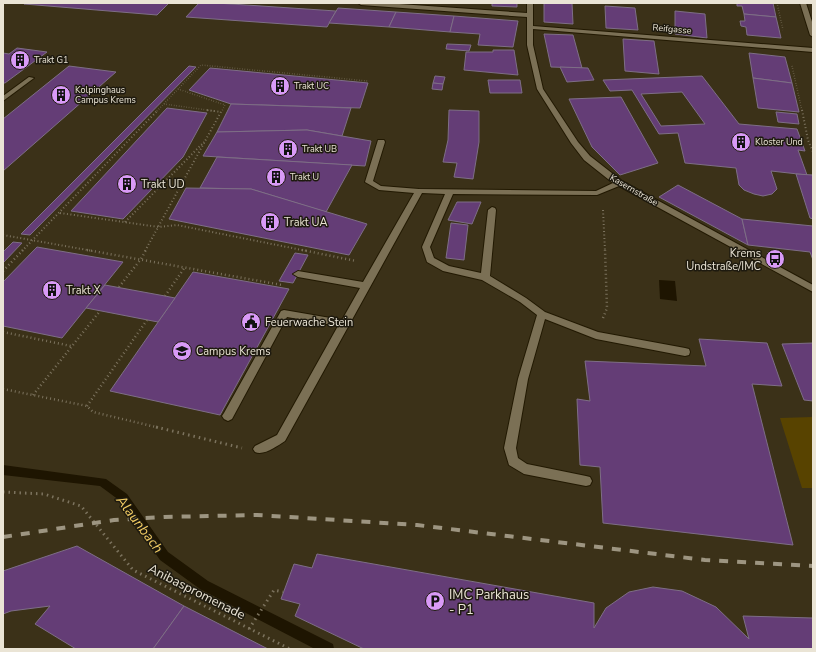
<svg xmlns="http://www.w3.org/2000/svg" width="816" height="652" font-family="'Nunito Sans',sans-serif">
<rect width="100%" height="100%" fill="#3b3118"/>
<polygon fill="#584300" points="813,417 813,488 802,488 780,418"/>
<polygon fill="#1e1501" points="659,280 675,281 677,301 660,299"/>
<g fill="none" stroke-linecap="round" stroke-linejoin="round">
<polygon fill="#1e1501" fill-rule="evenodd" points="3,465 106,479 127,494 168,552 208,581 333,644 334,649 315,649 200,589 160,560 119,500 100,486 3,475"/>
</g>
<g fill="#643d76" stroke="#7e6e86" fill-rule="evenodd">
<polygon points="26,3 169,3 157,15 24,4"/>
<polygon points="199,3 216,3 336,11 327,27 186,17"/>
<polygon points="492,3 517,3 517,7 492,6"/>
<polygon points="544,3 572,3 573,24 544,22"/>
<polygon points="737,3 773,3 776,17 744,14 742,6 737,6"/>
<polygon points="605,6 635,8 638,30 606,28"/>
<polygon points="338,8 396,12 389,27 329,23"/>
<polygon points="675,11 705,14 707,38 675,34"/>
<polygon points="396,12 454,16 450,32 389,27"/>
<polygon points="744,14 776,17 781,38 747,35 746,27 741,26 740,21 745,21"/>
<polygon points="454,16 518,21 513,47 478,45 480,34 450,32"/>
<polygon points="544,34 573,35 582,68 551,67"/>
<polygon points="623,39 654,41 659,74 625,71"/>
<polygon points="447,44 471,45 469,51 446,49"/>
<polygon points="17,48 47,52 5,83 3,83 3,53 9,54"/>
<polygon points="493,50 514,50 518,75 464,70 466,52 493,52"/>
<polygon points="749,53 785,57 792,83 753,78"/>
<polygon points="69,66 116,72 3,171 3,119"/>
<polygon points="189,66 196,67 30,235 21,234"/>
<polygon points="560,67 588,68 594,80 567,82"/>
<polygon points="210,68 368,83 360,108 231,104 189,90"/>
<polygon points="435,76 445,77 443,84 433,83"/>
<path d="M702 76 739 124 797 129 805 151 798 150 807 175 771 171 777 189 772 194 763 196 754 194 744 190 739 185 736 168 685 163 678 133 659 134 632 90 610 91 603 80ZM682 92 705 124 661 126 641 94Z"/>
<polygon points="753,78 792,83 799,112 758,108"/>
<polygon points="488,80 520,80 522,93 490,93"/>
<polygon points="433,83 443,84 442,90 432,89"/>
<polygon points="621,97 658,163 620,175 592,147 569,99"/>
<polygon points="231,104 351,108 342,136 307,130 217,132"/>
<polygon points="167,108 207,113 183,157 123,219 71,211"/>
<polygon points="449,110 479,111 479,142 473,179 454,177 457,163 443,162 448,140"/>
<polygon points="776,112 797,114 799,124 778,122"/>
<polygon points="307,130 371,141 365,166 203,156 217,132"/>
<polygon points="217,157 352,165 326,212 251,189 200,188"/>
<polygon points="796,174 813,175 813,219 810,218"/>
<polygon points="678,185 742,219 748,245 659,197"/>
<polygon points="186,188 251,189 367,224 349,255 169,219"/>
<polygon points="457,202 481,202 472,224 448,220"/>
<polygon points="742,219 813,226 813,260 810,252 748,245"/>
<polygon points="451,223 468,225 464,260 446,258"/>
<polygon points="13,242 22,243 3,263 3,252"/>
<polygon points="37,247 123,262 62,338 3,326 3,282"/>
<polygon points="295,253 308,255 293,283 279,281"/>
<polygon points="193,272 289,289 220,415 110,391"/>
<polygon points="105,285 165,296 175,298 158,322 86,308"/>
<polygon points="699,339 767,343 782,386 752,384 793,545 603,523 600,467 580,465 577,399 590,401 585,361 706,366"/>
<polygon points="813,343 813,401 804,400 782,344"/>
<polygon points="77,546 184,606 153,649 76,649 35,624 50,606 11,611 3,614 3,571"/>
<polygon points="317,554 594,603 594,628 606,608 629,592 653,587 682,591 716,607 749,639 743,616 813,618 813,649 364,649 295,616 300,604 281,599 294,564 312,568"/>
<polygon points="184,606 268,649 153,649"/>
</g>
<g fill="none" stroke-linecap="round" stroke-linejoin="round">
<defs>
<g id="minor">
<path d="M358 3H385L527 13V3H533V26L813 48V52L533 29V45L543 89 578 142 590 156 622 181 813 285V292L619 186 597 195 453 194 430 247 434 258 449 266 481 273 488 210 492 207 495 208 496 210 490 276 526 298 545 312 598 332 685 348 689 349 690 352 689 355 685 356 596 339 545 319 528 379 516 448 518 458 527 464 586 476 590 477 592 481 590 485 586 486 524 474 509 465 504 448 518 379 537 315 520 302 482 280 443 271 427 262 422 247 445 194 422 193 285 441C277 446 264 456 255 452L253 449 255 446 277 435 338 326 287 317 232 419 228 421 224 419 222 416 224 413 281 311 284 310 342 320 360 288 298 277 293 274 298 271 363 282 414 193 379 190 365 182 378 140H384L385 142 373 181 381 186 419 189 596 191 613 183 584 160 571 143 537 89 527 45V17L361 5Z"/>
<polygon points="800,3 806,3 813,25 813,37 810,35"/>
<polygon points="29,77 34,78 3,101 3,96"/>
</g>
</defs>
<use href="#minor" stroke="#221902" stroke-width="2"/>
<g stroke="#7c735e" stroke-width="1.5" stroke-dasharray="0.5 2" stroke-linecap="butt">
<polyline points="777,3 783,30"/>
<polyline points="792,66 802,111"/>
<polyline points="178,89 225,105 222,111"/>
<polyline points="164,104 214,111"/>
<polyline points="157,111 201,65 368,81"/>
</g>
<g stroke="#7c735e" stroke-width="2" stroke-dasharray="1 2.5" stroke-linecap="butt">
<polyline points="207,110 221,112"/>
<polyline points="802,110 808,140 813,152"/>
<polyline points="603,210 605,251"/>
<polyline points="60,213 159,227 177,225 307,251"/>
<polyline points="125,222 204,142"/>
<polyline points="3,235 93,251"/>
<polyline points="22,251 158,110"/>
<polyline points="145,251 222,110"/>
</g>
<g stroke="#7c735e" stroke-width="2.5" stroke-dasharray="1 3" stroke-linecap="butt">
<polyline points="87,250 282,285"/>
<polyline points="302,250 356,261"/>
<polyline points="3,271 23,250"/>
<polyline points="119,287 141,259 146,250"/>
<polyline points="165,296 185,267"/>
<polyline points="603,318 607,308 605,250"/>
<polyline points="3,332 71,346"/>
<polyline points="3,389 87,406 93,412 160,428"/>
<polyline points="33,395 100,311"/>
<polyline points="87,406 147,320"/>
</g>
<g stroke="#7c735e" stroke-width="3" stroke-dasharray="1.5 4" stroke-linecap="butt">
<polyline points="156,427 242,448"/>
<polyline points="3,492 44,494 81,506 133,570 290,649"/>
<polyline points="249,629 274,590 283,592"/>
</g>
<use href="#minor" fill="#7b7055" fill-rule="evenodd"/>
<polyline stroke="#9d9581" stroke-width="4" stroke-dasharray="9 9" stroke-linecap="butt" points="3,537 114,520 164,517 257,515 417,525 705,560 813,566"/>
</g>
<defs>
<symbol id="building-disc" viewBox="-11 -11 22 22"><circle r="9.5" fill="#d99af7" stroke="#1e1a0f"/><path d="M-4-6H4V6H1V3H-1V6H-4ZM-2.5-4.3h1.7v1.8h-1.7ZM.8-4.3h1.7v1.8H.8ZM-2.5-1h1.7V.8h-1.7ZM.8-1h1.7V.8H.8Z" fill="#111"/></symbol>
<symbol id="bus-disc" viewBox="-11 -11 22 22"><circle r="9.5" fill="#d99af7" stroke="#1e1a0f"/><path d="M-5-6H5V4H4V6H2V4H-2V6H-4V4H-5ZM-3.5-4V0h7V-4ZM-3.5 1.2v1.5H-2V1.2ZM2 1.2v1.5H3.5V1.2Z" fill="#111"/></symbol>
<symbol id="civic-disc" viewBox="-11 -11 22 22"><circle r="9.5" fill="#d99af7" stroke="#1e1a0f"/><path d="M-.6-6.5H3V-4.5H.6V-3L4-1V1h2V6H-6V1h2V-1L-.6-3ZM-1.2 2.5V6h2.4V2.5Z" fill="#111"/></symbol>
<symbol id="university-disc" viewBox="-11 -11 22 22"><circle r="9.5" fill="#d99af7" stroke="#1e1a0f"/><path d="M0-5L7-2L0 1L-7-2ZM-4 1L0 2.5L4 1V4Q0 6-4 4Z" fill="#111"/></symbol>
<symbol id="parking-disc" viewBox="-11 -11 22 22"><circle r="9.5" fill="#d99af7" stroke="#1e1a0f"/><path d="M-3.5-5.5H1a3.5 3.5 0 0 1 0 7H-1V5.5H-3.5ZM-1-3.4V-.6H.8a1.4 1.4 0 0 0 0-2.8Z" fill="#111"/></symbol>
</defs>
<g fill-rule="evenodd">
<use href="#building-disc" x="9" y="49" width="22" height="22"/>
<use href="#building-disc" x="269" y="75" width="22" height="22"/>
<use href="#building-disc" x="50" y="84" width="22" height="22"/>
<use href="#building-disc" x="730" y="131" width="22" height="22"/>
<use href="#building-disc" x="277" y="138" width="22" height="22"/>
<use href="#building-disc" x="265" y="166" width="22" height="22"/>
<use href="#building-disc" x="116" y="173" width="22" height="22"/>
<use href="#building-disc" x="259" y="211" width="22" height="22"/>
<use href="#bus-disc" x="764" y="248" width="22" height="22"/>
<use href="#building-disc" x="41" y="279" width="22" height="22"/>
<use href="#civic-disc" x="240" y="311" width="22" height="22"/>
<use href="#university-disc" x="171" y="340" width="22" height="22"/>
<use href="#parking-disc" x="424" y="590" width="22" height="22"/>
</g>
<g text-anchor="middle" stroke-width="3" stroke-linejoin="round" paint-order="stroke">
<g font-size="9" fill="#eae4d5" stroke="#1e1a0f">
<text transform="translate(672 29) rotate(5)" y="3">Reifgasse</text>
<text transform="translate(634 190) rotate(30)" y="3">Kasernstraße</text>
</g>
<g font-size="9" fill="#eae4d5" stroke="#1e1a0f" text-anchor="start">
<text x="34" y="63">Trakt G1</text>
<text x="294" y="89">Trakt UC</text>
<text x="75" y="93">Kolpinghaus<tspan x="75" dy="10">Campus Krems</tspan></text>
<text x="755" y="145">Kloster Und</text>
<text x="302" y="152">Trakt UB</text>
<text x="290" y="180">Trakt U</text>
</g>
<g font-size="11" fill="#eae4d5" stroke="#1e1a0f" text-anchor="start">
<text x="141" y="188">Trakt UD</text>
<text x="284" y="226">Trakt UA</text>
<text x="761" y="257" text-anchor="end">Krems<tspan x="761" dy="13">Undstraße/IMC</tspan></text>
<text x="66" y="294">Trakt X</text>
<text x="265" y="326">Feuerwache Stein</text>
<text x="196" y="355">Campus Krems</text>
</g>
<g font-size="13" fill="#eae4d5" stroke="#1e1a0f">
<text transform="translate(197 591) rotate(27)" y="5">Anibaspromenade</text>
</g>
<g font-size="13" fill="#eae4d5" stroke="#1e1a0f" text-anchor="start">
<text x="449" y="599">IMC Parkhaus<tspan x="449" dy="15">- P1</tspan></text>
</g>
<g font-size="14" font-style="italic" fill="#f1cb63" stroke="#1e1a0f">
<text transform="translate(140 524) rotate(53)" y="5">Alaunbach</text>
</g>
</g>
<rect width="816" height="652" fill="none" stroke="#eae4d5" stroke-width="8"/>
</svg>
